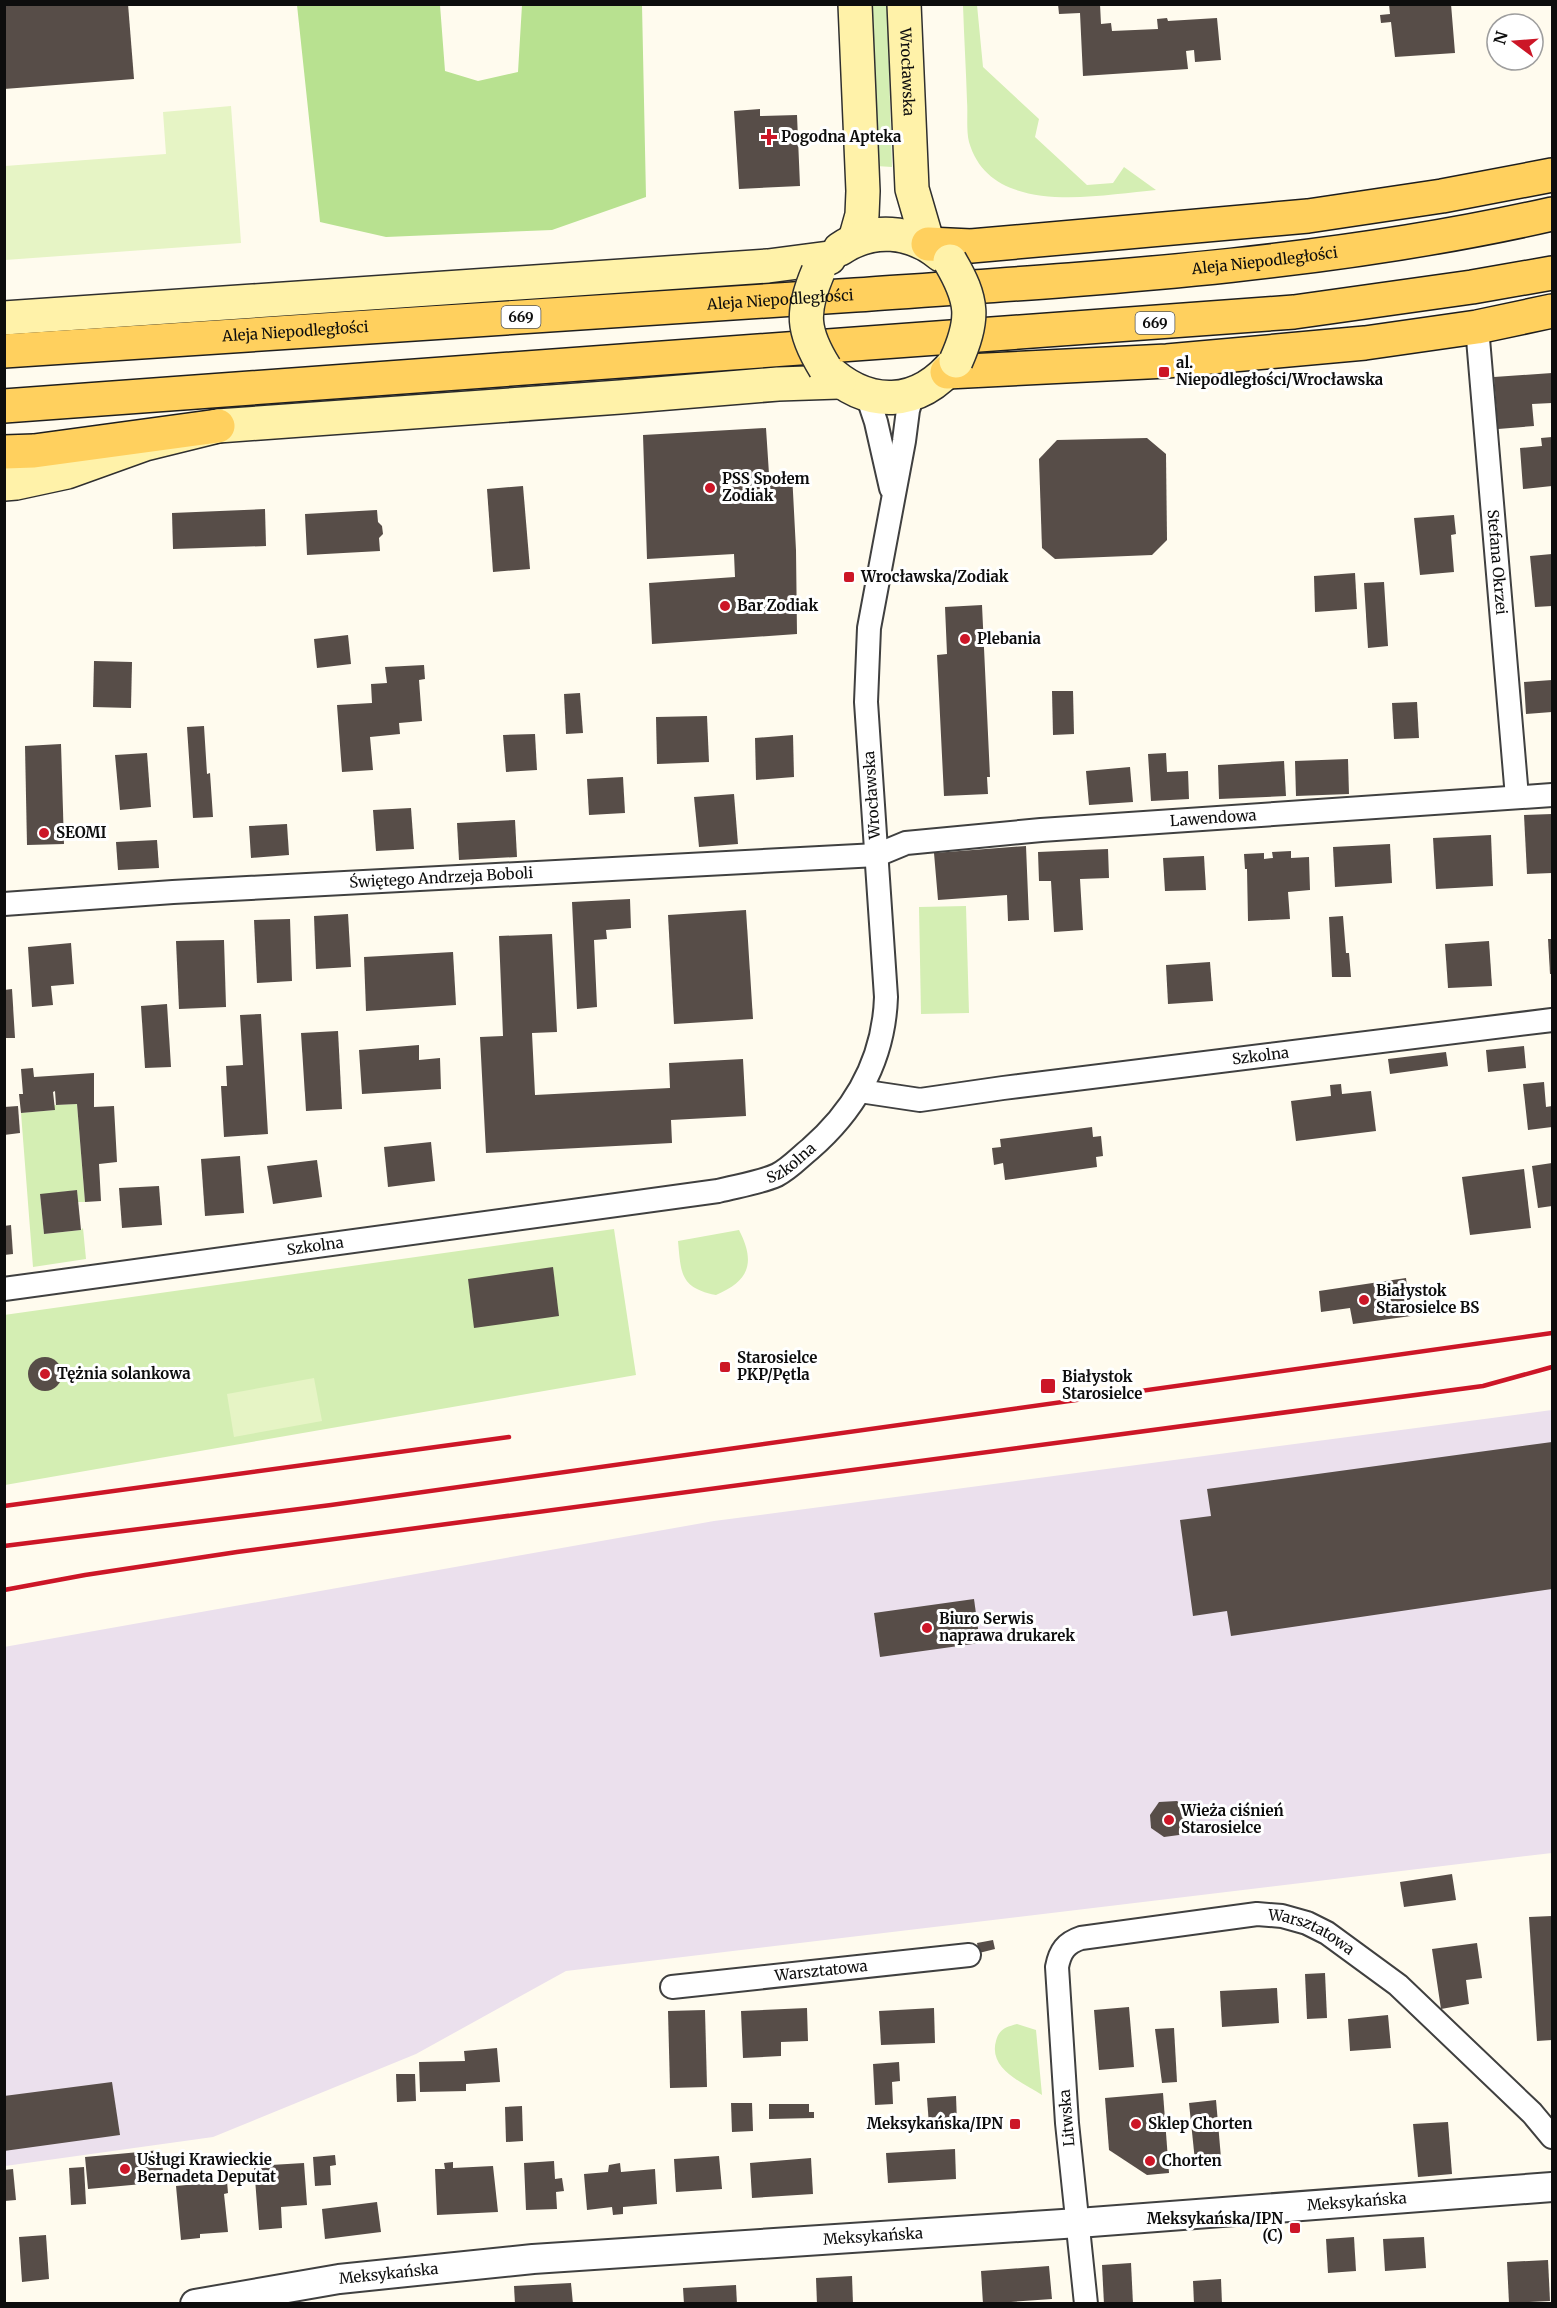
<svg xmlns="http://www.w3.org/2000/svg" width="1557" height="2308" font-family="Merriweather,serif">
<rect width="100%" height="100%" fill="#fffbee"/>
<polygon fill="#ebe0ed" points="1552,1410 1552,1853 566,1971 416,2054 213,2137 5,2166 4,1647 714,1521"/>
<g fill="#d4eeb3">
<polygon points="870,5 887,5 892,167 876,166"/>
<path d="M963 5H977L983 67 1039 119 1035 137 1087 185 1113 183 1124 167 1156 190C1098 195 991 218 969 142 966 130 968 114 967 101 966 69 964 37 963 5Z"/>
<polygon points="966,906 969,1013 921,1014 919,907"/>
<polygon points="77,1104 85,1202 78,1202 77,1190 40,1195 44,1234 81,1230 83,1228 86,1259 33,1267 21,1113 54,1110 54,1105"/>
<polygon points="614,1229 636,1375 5,1485 4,1315"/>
<path d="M739 1230C756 1263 749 1281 716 1295 680 1288 681 1273 678 1241Z"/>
<path d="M1017 2024 1036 2030 1042 2095C1023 2083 988 2069 996 2041 999 2029 1006 2027 1017 2024Z"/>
</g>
<polygon fill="#b8e190" points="297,5 440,5 445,71 478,81 518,72 522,5 642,5 646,197 552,230 386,237 320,222"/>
<g fill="#e6f4c5">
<polygon points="231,106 241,243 5,260 5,166 166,154 163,112"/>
<polygon points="314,1378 322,1421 234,1437 227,1394"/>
</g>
<g fill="#574d48">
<polygon points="4,4 128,4 134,79 4,89"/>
<polygon points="1058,4 1100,4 1101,24 1111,23 1112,31 1158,29 1157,19 1167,18 1168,21 1217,18 1221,60 1195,62 1194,50 1186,51 1188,69 1083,76 1080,13 1059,14"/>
<polygon points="1389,4 1451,4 1455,53 1395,57 1391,22 1381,23 1380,15 1390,14"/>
<polygon points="760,109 760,116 797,115 800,186 739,189 734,111"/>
<polygon points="1552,373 1552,403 1532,404 1534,426 1498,429 1494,377"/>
<polygon points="766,428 769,474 792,473 796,550 797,634 652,644 649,583 735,577 734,554 647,559 643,435"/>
<polygon points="1552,437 1552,486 1523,489 1520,448 1542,446 1541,438"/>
<polygon points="1147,438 1166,454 1167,540 1152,555 1055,559 1042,548 1039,459 1057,440"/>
<polygon points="523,486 530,569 493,572 487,489"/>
<polygon points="265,509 266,546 173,549 172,513"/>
<polygon points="377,510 378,522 382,526 383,534 379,538 380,551 307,555 305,514"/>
<polygon points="1454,515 1456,534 1451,535 1454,572 1420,575 1414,518"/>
<polygon points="1552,554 1552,606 1535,607 1530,556"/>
<polygon points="1355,573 1357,609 1315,612 1314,576"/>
<polygon points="1384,582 1388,646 1368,648 1364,583"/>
<polygon points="982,605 990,777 987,777 988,794 944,796 937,655 947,654 945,607"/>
<polygon points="348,635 351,664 317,668 314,639"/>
<polygon points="94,661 132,662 131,708 93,707"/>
<polygon points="424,665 425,679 419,680 422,721 399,723 400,734 370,737 373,770 342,772 337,705 372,703 371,684 387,683 385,667"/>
<polygon points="1552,680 1552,712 1526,714 1524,682"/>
<polygon points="1052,691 1073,691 1074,734 1053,735"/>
<polygon points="580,693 583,733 566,734 564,694"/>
<polygon points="1417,702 1419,738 1394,739 1392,703"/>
<polygon points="707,716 709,762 657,764 656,717"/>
<polygon points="204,726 207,774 210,773 213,817 193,818 187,727"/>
<polygon points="535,734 537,770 506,772 503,735"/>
<polygon points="793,735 794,777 756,780 755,738"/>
<polygon points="61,744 64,844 27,845 25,746"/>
<polygon points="147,753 151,807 120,810 115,755"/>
<polygon points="1166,753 1167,772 1188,771 1189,799 1151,801 1148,754"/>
<polygon points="1348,759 1349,794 1296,796 1295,761"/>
<polygon points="1284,761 1286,796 1219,799 1218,765"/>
<polygon points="1130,767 1133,802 1089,805 1086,771"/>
<polygon points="623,777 625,813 589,815 587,779"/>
<polygon points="734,794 738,844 699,847 694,797"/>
<polygon points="411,808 414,849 376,851 373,810"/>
<polygon points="1552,814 1552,873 1527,874 1524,815"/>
<polygon points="515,820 517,857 459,860 457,823"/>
<polygon points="287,824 289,855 251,858 249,826"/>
<polygon points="1491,835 1493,886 1436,889 1433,838"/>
<polygon points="157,840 159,868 118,870 116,842"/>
<polygon points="1390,844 1392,883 1335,887 1333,847"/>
<polygon points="1026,846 1029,920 1008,921 1007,895 938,900 934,853"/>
<polygon points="1108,849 1109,878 1080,879 1083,930 1054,932 1051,881 1039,881 1038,852"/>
<polygon points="1291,851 1291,858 1309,857 1310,890 1288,892 1290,919 1248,921 1247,869 1245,869 1244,854 1264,853 1264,859 1273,858 1272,852"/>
<polygon points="1204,856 1206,890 1165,891 1163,858"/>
<polygon points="630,899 631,928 606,930 607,939 594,940 597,1007 577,1009 572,902"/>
<polygon points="746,910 753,1019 674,1024 668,915"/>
<polygon points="348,914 351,967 316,969 314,916"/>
<polygon points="1343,916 1346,953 1349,953 1351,977 1332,977 1329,917"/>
<polygon points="290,919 292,981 257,983 254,920"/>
<polygon points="552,934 557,1032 532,1033 535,1095 670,1088 669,1063 743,1059 746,1116 671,1120 672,1143 486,1153 480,1037 503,1036 499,936"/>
<polygon points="1548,939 1552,939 1552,974 1550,974"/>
<polygon points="224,940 226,1007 179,1009 176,941"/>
<polygon points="1489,941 1492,986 1448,988 1445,944"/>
<polygon points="71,943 74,984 51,986 53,1005 32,1007 28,947"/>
<polygon points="453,952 456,1005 366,1011 364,957"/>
<polygon points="1210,962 1213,1001 1168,1004 1166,965"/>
<polygon points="12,989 15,1038 4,1038 4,990"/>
<polygon points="167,1004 171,1067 145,1068 141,1006"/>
<polygon points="261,1014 268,1134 224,1137 221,1086 227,1086 226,1066 243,1065 240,1015"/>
<polygon points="338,1031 342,1109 306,1111 301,1033"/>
<polygon points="419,1045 419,1060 440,1058 441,1089 362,1094 359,1050"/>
<polygon points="1524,1046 1526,1068 1488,1072 1486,1050"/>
<polygon points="1446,1052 1448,1066 1390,1074 1388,1059"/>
<polygon points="33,1068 34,1077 94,1073 94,1107 114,1106 117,1162 99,1164 101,1201 85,1202 77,1104 56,1105 55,1091 53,1092 55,1110 21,1113 19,1094 23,1094 21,1069"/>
<polygon points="1544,1082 1546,1107 1552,1106 1552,1127 1528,1130 1523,1084"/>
<polygon points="1341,1084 1342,1094 1371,1091 1376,1131 1296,1141 1291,1101 1331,1096 1330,1085"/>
<polygon points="18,1106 20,1133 4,1135 4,1107"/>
<polygon points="1092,1127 1093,1137 1101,1136 1103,1156 1096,1157 1097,1167 1005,1180 1003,1163 994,1165 992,1148 1001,1147 1000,1139"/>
<polygon points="431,1142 435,1181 388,1187 384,1147"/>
<polygon points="240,1156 244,1213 205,1216 201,1159"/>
<polygon points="317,1160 322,1197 273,1204 267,1166"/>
<polygon points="1552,1163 1552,1206 1538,1208 1532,1166"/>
<polygon points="1524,1169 1531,1228 1470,1235 1462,1177"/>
<polygon points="159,1186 162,1225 122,1228 119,1188"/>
<polygon points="77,1190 81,1230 44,1234 40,1194"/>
<polygon points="11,1225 13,1254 4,1255 4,1226"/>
<polygon points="553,1267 559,1316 474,1328 468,1279"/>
<polygon points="1406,1278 1411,1316 1353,1324 1350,1308 1321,1312 1319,1291"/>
<circle cx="45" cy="1374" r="17"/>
<polygon points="1552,1442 1552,1589 1231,1636 1227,1611 1193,1616 1180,1520 1211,1516 1207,1489"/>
<polygon points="974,1599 980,1643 880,1657 874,1613"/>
<polygon points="1177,1801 1187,1809 1189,1825 1179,1835 1164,1837 1151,1828 1150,1815 1159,1802"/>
<polygon points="1452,1874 1456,1900 1404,1907 1400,1882"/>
<polygon points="1552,1916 1552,2040 1537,2041 1529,1917"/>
<polygon points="993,1940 995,1949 979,1953 977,1943"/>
<polygon points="1477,1943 1482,1978 1466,1980 1469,2004 1441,2009 1432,1949"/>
<polygon points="1325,1973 1327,2018 1307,2019 1305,1974"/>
<polygon points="1277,1988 1279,2023 1222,2027 1220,1991"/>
<polygon points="1129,2007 1134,2067 1099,2070 1094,2010"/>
<polygon points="807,2008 808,2041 781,2042 781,2056 743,2058 741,2011"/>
<polygon points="934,2008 935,2043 881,2045 879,2011"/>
<polygon points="705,2010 707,2087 670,2088 668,2011"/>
<polygon points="1388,2015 1391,2048 1350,2051 1348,2019"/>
<polygon points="1174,2028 1177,2082 1162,2083 1155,2029"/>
<polygon points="497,2048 500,2082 466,2084 466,2091 420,2092 419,2062 465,2061 464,2051"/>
<polygon points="899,2062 900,2081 892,2082 893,2104 875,2105 873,2064"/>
<polygon points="396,2074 415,2074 416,2101 397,2102"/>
<polygon points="112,2082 120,2135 4,2151 4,2096"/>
<polygon points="1163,2093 1169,2173 1147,2175 1109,2150 1105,2098"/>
<polygon points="956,2096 957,2123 929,2125 927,2098"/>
<polygon points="1216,2100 1221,2158 1195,2161 1189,2103"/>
<polygon points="731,2103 752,2103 753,2131 732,2132"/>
<polygon points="769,2104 809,2104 809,2112 814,2112 814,2118 769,2119"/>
<polygon points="522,2106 523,2141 506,2142 505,2107"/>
<polygon points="1448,2122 1452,2174 1418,2177 1413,2124"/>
<polygon points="955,2149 956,2179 888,2183 886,2153"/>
<polygon points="161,2150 164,2182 88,2189 85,2157"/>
<polygon points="335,2155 336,2165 330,2166 331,2185 315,2186 313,2157"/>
<polygon points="719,2156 722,2189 676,2192 674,2159"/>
<polygon points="811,2158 813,2194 752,2198 750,2163"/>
<polygon points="554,2161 555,2179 562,2178 564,2191 556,2192 557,2209 526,2210 524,2163"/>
<polygon points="453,2162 453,2168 493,2166 498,2212 437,2215 435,2169 445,2169 444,2163"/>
<polygon points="304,2163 307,2205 281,2207 282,2228 259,2230 254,2166"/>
<polygon points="620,2163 621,2172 655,2169 657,2204 623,2207 623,2214 613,2215 612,2207 587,2210 584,2174 608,2172 609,2165"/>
<polygon points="84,2167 86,2204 71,2205 69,2168"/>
<polygon points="13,2169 16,2200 4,2201 4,2170"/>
<polygon points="227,2181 228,2193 224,2194 228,2232 200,2234 200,2238 181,2240 176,2186"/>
<polygon points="377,2202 381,2232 325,2239 322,2209"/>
<polygon points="46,2235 49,2279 22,2282 19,2237"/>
<polygon points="1354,2237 1356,2271 1328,2273 1326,2239"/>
<polygon points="1424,2237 1426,2268 1385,2271 1383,2239"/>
<polygon points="1548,2260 1550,2301 1509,2303 1507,2262"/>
<polygon points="1131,2263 1133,2304 1104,2304 1102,2265"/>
<polygon points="1049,2266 1052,2299 983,2304 981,2271"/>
<polygon points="852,2276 853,2304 817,2304 816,2278"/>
<polygon points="1221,2279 1222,2304 1194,2304 1193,2281"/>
<polygon points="571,2283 573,2304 515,2304 514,2286"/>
<polygon points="736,2285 737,2304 684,2304 683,2288"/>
</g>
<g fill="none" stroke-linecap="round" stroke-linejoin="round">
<defs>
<g id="minor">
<path id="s1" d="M1477 327 1517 797"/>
<polyline points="867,395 876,422 891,488"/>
<path id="s2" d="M4 904 173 892 877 855 906 843 1041 830 1552 795"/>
<path id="s3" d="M860 1091 920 1100 1003 1088 1552 1020"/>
<path id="s4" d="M4 1289 718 1191C737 1186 759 1183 777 1175 789 1169 799 1158 810 1149 856 1109 884 1058 886 997L866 702 869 628 904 441 908 410 913 394"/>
<path id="s5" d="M672 1987 969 1955"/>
<path id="s6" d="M1086 2304 1067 2123 1057 1967C1060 1951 1066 1943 1081 1938L1257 1914 1282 1916 1307 1923 1327 1933 1398 1985 1532 2113 1552 2137"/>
</g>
<g id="tertiary">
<path id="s7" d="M195 2304 339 2279 533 2259 1078 2223 1552 2187"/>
</g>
<g id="secondary">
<path id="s8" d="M904 4 912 189 928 244"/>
<polyline points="855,240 862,215 863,191 855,4"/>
<path d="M840 249C872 227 911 230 941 255"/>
<polyline points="4,318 768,266 829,258"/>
<path d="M825 368C868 409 918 408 956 361"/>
<polyline points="4,484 16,483 67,472 145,444 218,426 620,397 778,384 839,382"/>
</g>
<g id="primary">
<polyline points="928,244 971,246 1308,216 1442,196 1552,175"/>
<path id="s9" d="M4 351C288 332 571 314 855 295 1088 279 1324 266 1552 214"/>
<polyline points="947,372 1167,361 1365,343 1477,327 1552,311"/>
<polyline points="4,406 1294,312 1472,287 1552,273"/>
<polyline points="4,452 34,451 218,426"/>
</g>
</defs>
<use href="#minor" stroke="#404040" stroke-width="26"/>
<use href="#tertiary" stroke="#404040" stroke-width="32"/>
<use href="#secondary" stroke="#2f2f2f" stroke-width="36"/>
<use href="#primary" stroke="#1e1e1e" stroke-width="36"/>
<use href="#minor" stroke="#fff" stroke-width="22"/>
<use href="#tertiary" stroke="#fff" stroke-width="28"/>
<use href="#secondary" stroke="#fff2a9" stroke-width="33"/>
<use href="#primary" stroke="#ffd05e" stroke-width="33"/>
<g stroke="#cc1627" stroke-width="4.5">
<polyline points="4,1506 509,1437"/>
<polyline points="4,1546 331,1505 1552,1333"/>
<polyline points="4,1590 85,1575 237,1552 1483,1386 1552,1367"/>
</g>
<defs>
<g id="secondary-bridge">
<path d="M950 261C973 300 975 319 956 361"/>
<path d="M818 272C801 312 802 331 825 368"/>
</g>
</defs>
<use href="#secondary-bridge" stroke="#2f2f2f" stroke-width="36" stroke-linecap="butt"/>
<use href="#secondary-bridge" stroke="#fff2a9" stroke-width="33"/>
</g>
<g fill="#cc1627" stroke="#fff" stroke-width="2">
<path d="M766 128h6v6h6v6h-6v6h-6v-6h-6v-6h6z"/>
<rect x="1158" y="366" width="12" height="12" rx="3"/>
<circle cx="710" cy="488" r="6"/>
<rect x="843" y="571" width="12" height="12" rx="3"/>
<circle cx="725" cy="606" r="6"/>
<circle cx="965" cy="639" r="6"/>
<circle cx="44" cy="833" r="6"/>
<circle cx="1364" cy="1300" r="6"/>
<rect x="719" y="1361" width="12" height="12" rx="3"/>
<circle cx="45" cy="1374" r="6"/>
<rect x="1040" y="1378" width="16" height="16" rx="3"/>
<circle cx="927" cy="1628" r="6"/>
<circle cx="1169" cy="1820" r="6"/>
<rect x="1009" y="2118" width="12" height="12" rx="3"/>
<circle cx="1136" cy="2124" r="6"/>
<circle cx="1150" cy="2161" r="6"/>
<circle cx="125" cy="2169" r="6"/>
<rect x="1289" y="2222" width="12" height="12" rx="3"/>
</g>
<g text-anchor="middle" stroke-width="6" stroke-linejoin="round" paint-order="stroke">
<g fill="#fff" stroke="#565656" stroke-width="1.5">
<rect x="501.5" y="306" width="39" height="22" rx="4.5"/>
<rect x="1135.5" y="312" width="39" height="22" rx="4.5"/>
</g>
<g font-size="14" font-weight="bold" fill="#0d0d0d">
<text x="521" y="322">669</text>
<text x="1155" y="328">669</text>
</g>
<g font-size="15" fill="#0d0d0d" stroke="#fff">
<text dy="5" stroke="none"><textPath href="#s8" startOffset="68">Wrocławska</textPath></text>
<text dy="5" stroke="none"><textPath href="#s9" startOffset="1264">Aleja Niepodległości</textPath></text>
<text dy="5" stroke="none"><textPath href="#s9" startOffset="778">Aleja Niepodległości</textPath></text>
<text dy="5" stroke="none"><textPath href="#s9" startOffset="292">Aleja Niepodległości</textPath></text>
<text dy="5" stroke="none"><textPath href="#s1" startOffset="236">Stefana Okrzei</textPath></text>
<text transform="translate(872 795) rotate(-94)" y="5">Wrocławska</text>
<text dy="5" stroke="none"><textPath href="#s2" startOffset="1214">Lawendowa</textPath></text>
<text dy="5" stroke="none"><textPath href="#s2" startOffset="438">Świętego Andrzeja Boboli</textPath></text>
<text dy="5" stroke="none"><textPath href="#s3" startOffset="404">Szkolna</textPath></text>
<text dy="5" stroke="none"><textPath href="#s4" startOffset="800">Szkolna</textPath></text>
<text dy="5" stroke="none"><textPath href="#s4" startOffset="314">Szkolna</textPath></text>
<text dy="5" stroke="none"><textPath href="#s6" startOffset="614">Warsztatowa</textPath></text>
<text dy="5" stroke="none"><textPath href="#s5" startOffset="150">Warsztatowa</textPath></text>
<text transform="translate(1067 2118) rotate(-95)" y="5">Litwska</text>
<text dy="5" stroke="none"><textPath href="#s7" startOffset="1167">Meksykańska</textPath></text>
<text dy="5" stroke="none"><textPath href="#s7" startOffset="682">Meksykańska</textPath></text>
<text dy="5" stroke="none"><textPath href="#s7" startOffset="196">Meksykańska</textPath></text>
</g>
<g font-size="15" font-weight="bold" fill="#0d0d0d" stroke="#fff" text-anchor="start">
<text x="781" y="142">Pogodna Apteka</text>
<text x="1176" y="368">al.<tspan x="1176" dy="17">Niepodległości/Wrocławska</tspan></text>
<text x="722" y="484">PSS Społem<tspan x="722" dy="17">Zodiak</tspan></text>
<text x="861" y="582">Wrocławska/Zodiak</text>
<text x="737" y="611">Bar Zodiak</text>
<text x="977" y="644">Plebania</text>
<text x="56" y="838">SEOMI</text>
<text x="1376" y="1296">Białystok<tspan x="1376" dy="17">Starosielce BS</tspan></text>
<text x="737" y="1363">Starosielce<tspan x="737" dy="17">PKP/Pętla</tspan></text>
<text x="57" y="1379">Tężnia solankowa</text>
<text x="1062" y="1382">Białystok<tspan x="1062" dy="17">Starosielce</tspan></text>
<text x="939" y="1624">Biuro Serwis<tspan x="939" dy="17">naprawa drukarek</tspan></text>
<text x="1181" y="1816">Wieża ciśnień<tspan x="1181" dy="17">Starosielce</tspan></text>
<text x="1003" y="2129" text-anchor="end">Meksykańska/IPN</text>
<text x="1148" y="2129">Sklep Chorten</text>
<text x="137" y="2165">Usługi Krawieckie<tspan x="137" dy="17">Bernadeta Deputat</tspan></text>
<text x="1162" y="2166">Chorten</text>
<text x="1283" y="2224" text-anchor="end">Meksykańska/IPN<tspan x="1283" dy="17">(C)</tspan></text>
</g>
</g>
<rect width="1557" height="2308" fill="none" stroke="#0d0d0d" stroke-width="12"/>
<g transform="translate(1515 42) rotate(286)"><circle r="28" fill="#ffffff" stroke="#9e9e9e" stroke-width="1.5"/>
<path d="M0-4.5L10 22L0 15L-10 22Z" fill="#cc1627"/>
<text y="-9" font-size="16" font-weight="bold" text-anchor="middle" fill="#0d0d0d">N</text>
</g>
</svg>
